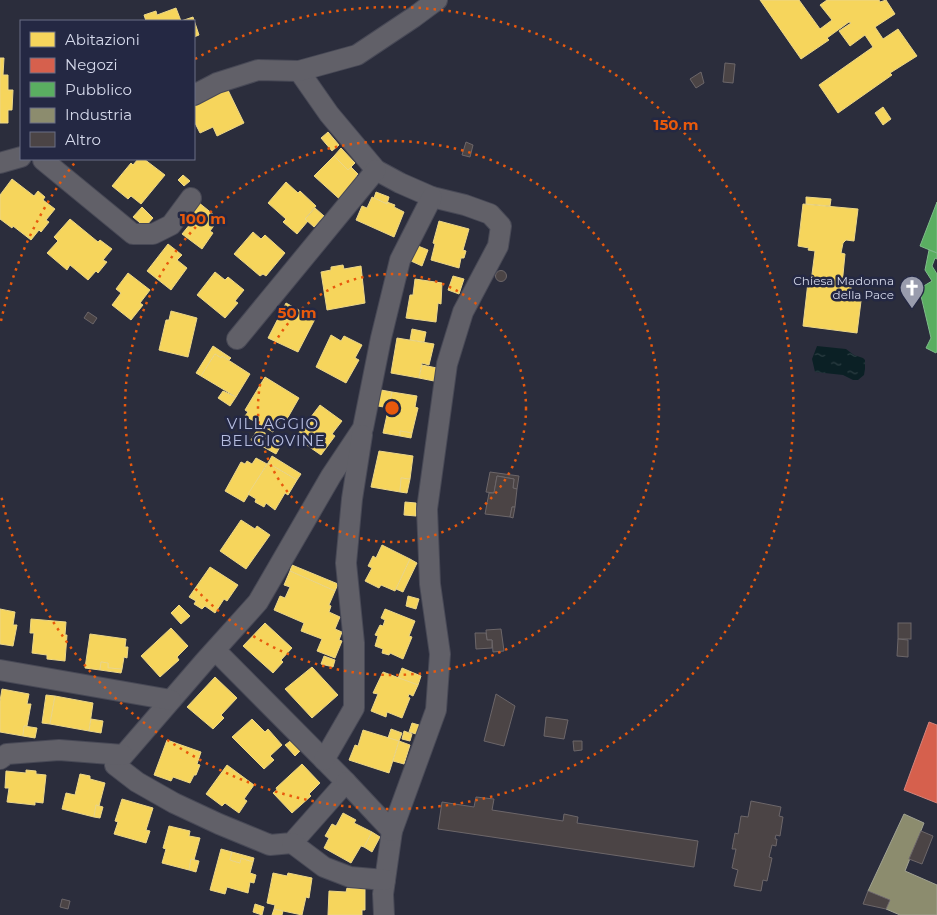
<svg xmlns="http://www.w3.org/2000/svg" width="937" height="915" font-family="Montserrat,sans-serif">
<defs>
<pattern id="water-ripples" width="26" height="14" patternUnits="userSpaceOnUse" patternTransform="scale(1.25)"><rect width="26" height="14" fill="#0b2025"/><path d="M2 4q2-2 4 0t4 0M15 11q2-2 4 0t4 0" fill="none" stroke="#2e4045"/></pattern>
</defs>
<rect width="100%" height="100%" fill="#2b2d3c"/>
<polygon fill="url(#water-ripples)" points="817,346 846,349 854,355 863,358 865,360 865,369 864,375 858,380 853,380 843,375 815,372 812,359"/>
<g fill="#f6d55c" stroke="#ecd687">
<polygon points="760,0 799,0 820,29 832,20 820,5 827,0 879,0 880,2 886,0 895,14 875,27 883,39 898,29 917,56 890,73 892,75 838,113 819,85 873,47 865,35 850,46 839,31 851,23 849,22 827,38 829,40 801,59"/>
<polygon points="176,8 181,21 146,21 144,15 156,11 157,15"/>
<polygon points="193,17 199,35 194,37 194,21 181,21"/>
<polygon points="0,58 4,58 3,75 8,75 8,90 13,90 12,110 8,110 8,123 0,123"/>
<polygon points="227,88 244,123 217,136 213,127 200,133 194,121 194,103"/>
<polygon points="883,107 891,119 883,125 875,113"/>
<polygon points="328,132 339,145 332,151 321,138"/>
<polygon points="341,148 355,163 348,170 334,156"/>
<polygon points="334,156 348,170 351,167 358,174 356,176 364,183 345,204 314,176"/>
<polygon points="138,159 144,159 165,175 141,204 131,196 128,199 112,186 131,163 133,165"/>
<polygon points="183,175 190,181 184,186 178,180"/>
<polygon points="12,179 34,196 38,191 45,197 43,200 55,209 46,220 49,222 41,232 39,230 31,240 13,226 12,228 0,219 0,195"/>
<polygon points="286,182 298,193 300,191 316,206 305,219 308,221 297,234 283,222 286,219 268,203"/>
<polygon points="376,192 389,197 387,204 374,198"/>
<polygon points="372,197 387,204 387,202 395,205 394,207 404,212 394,237 356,220 362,206 367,208"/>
<polygon points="806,197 831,199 830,206 806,204"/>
<polygon points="198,202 219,219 210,231 213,233 202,249 182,234 191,223 185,219"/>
<polygon points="803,204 858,209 854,241 846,240 843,243 841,253 845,254 842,285 851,286 851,296 853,300 861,301 857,333 803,326 808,282 811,282 815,251 808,250 809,248 798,246"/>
<polygon points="142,207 153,218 145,227 133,217"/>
<polygon points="315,208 324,216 314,227 305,219"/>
<polygon points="70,219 98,242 100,240 112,249 103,260 107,262 98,273 96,271 88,280 70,265 67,270 47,253 58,241 54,237"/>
<polygon points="439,221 469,229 463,250 466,251 464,258 461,258 459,268 431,260 435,244 433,243"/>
<polygon points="253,232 261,239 265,235 285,253 266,276 263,274 260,276 234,254"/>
<polygon points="168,244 182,255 177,260 187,268 171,290 147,271"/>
<polygon points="418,246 428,250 422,266 411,261"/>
<polygon points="343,265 344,269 361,266 365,303 327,310 321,272 331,270 331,267"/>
<polygon points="215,272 225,280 228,277 244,290 235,301 238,303 225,318 197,295"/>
<polygon points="128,273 150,290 140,303 143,305 131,320 112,305 121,293 116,289"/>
<polygon points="453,276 464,279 459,294 448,290"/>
<polygon points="415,279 442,283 441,304 438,303 436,322 406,318 410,295 413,295"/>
<polygon points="286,303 315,319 298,352 268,338"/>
<polygon points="171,311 197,318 188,357 159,350 166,320 169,320"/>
<polygon points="412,329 426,332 424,342 410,340"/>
<polygon points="331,335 341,341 344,336 362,345 355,358 359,360 346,383 316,367"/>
<polygon points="397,338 434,344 429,365 422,363 419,378 391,373"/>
<polygon points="213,346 231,358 229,360 222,356 221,358 215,354 201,376 196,373"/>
<polygon points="215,354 221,358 222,356 250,374 236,397 201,376"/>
<polygon points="422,365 437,368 434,381 419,378"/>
<polygon points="265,377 299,398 287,419 283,416 273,432 245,416 248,412 245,410"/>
<polygon points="381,390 392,392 389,408 378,406"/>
<polygon points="223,391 236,397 230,406 218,398"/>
<polygon points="392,392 417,396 415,407 418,408 412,433 400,431 400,436 383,433"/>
<polygon points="320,405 342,421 332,434 335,436 321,455 308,446 313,440 301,430"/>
<polygon points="258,429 282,443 276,454 251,440"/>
<polygon points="301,430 313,440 308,446 296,437"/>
<polygon points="400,431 412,433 411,438 400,436"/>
<polygon points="379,451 413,456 410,479 401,478 400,492 371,487"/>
<polygon points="272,456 301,474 297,480 268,463"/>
<polygon points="256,458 267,464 244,502 225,491 241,462 245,464 247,461 252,464"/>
<polygon points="268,463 297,480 288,495 285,493 275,510 266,503 264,507 255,502 256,499 248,494"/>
<polygon points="401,478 410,479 407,493 400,492"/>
<polygon points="405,502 416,503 416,516 404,515"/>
<polygon points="241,520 255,529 257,526 270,535 246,569 220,551"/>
<polygon points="382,545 410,559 395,591 381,585 379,588 365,581 372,568 368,566 373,556 376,558"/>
<polygon points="410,559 417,563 403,592 396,589"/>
<polygon points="292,565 338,584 335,591 290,571"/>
<polygon points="210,567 238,585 227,601 224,599 215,613 205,606 202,609 194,604 196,601 189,597"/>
<polygon points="290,571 335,591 329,605 331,606 329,612 340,617 335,629 342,632 339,640 342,641 335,658 317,651 322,639 301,631 304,623 274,610 280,596 285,598 290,587 284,585"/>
<polygon points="408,596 419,599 416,609 406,606"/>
<polygon points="179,605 190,616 181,624 171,613"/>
<polygon points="0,609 15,612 13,625 17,625 13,646 0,644"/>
<polygon points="385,609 415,621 409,636 412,637 403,659 390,653 389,655 382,653 383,649 375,646 378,636 375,635 380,625 383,626 385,620 381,618"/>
<polygon points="31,619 66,622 65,635 67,635 65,661 47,659 47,655 32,653 34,633 30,633"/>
<polygon points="265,623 292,648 281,660 283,662 273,673 243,646"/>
<polygon points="171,628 188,646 177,657 179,660 160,677 141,656"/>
<polygon points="90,634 126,639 125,647 128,647 127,658 124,657 122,669 108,668 108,663 101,662 100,670 85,668"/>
<polygon points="324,656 335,660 333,667 321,664"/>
<polygon points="101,662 108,663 108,668 122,669 121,673 100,670"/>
<polygon points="312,667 338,695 312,718 285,689"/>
<polygon points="402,668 421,676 418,685 398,678"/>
<polygon points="383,672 418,685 413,696 409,694 408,697 410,698 402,718 387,712 386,717 371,711 378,694 373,693"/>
<polygon points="215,677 237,698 221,715 224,718 213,729 187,707"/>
<polygon points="2,689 29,694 27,704 31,704 27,726 24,726 23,736 0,732 0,701"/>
<polygon points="46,695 55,696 50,724 42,723"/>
<polygon points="55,696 93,703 89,731 50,724"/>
<polygon points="91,719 103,721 101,733 89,731"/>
<polygon points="252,719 265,732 268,729 282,745 270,756 274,760 264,769 232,737"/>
<polygon points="412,723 419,725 416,734 409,732"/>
<polygon points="24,726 37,728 35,738 23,736"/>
<polygon points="391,729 402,733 399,741 388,738"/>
<polygon points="363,730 399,741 389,773 349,760 355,745 358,746"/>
<polygon points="404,731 412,734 410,741 402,739"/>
<polygon points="293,739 302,749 295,756 285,745"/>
<polygon points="167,740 201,752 197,764 200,765 196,775 194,775 190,783 173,777 171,781 154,775"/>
<polygon points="399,741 410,745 404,764 393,761"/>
<polygon points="302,764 320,783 309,794 311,796 292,813 273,793 277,790 276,788"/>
<polygon points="227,765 254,785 244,799 247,801 239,813 225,803 222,806 206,794"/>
<polygon points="26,770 36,771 36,774 46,775 43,803 35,802 35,805 7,802 9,788 5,788 6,771 26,773"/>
<polygon points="80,774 90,776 90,779 105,783 99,806 96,805 94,817 62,809 66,793 75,795"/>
<polygon points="122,799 153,808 146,830 150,831 146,843 114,834 118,822 115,821"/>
<polygon points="96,805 103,807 100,818 94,817"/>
<polygon points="343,813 356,820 354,823 372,832 364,847 361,846 351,863 324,848 329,838 325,836 332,824 336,826"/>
<polygon points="169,826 190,831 189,836 200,838 194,860 191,859 189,870 162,863 166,849 163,848"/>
<polygon points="372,832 380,837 372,852 364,847"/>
<polygon points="221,849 232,852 230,860 240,863 241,858 253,862 250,873 256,875 254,883 250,882 248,893 227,887 225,894 210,890"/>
<polygon points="232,852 254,858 253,862 241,858 240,863 230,860"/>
<polygon points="191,859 199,861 196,872 189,870"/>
<polygon points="273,873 287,876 288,873 312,878 309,898 306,897 302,915 274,909 275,905 267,903"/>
<polygon points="347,888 365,889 365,910 362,910 362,915 328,915 329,891 346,892"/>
<polygon points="255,904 264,907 262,915 253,912"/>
<polygon points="274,909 283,911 282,915 272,915"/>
</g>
<polygon fill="#d6604d" stroke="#d5847c" points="929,722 937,725 937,803 904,790"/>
<g fill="#5aae61" stroke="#7fbb8a">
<polygon points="937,202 937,253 920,246"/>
<polygon points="929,250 937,253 937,259 935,258 932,266 937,274 937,351 936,353 926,348 931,338 921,296 922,287 932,281 925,270"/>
</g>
<polygon fill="#8c8c6e" stroke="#a2a393" points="904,814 924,823 905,871 937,885 937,915 900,915 886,909 890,900 868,891"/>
<g fill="#4b4445" stroke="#6c6669">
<polygon points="725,63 735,64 733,83 723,82"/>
<polygon points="701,72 704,83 696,88 690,79"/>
<polygon points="466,142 473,145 470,157 462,155"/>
<circle cx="501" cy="276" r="5.5"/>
<polygon points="88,312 97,318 93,324 84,318"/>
<polygon points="490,472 519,476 517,489 513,488 514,479 497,476 494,493 486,492"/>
<polygon points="497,476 514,479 513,488 517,489 515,507 512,507 510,517 485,514 489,493 494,493"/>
<polygon points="512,507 515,507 513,518 510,517"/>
<rect x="898" y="623" width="13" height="16"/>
<polygon points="501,629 504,651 493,652 492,640 487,640 486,630"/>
<polygon points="475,633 486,633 487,640 492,640 492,648 476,649"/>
<polygon points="898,639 908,640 908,657 897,656"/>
<polygon points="496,694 515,706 504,746 484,741"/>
<polygon points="546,717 568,720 564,739 544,736"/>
<polygon points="573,741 582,741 582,750 574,751"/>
<polygon points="476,797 494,799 492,810 563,821 564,814 578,817 577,823 698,841 694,867 438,829 442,802 474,807"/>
<polygon points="751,801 781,807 779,816 783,817 780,836 776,835 775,839 777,839 776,846 772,845 769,857 772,858 767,881 763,880 761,891 734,886 738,870 732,868 736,849 732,849 735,833 738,834 741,816 748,817"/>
<polygon points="921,831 933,836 922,864 909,859"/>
<polygon points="868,891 890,900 886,909 863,904"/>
<polygon points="62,899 70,901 68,909 60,907"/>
</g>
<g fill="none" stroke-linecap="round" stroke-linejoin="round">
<defs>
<g id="minor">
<polyline points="299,71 329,114 376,170 400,183 432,197 465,205 490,214 501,226 498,246 463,312 447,364 427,509 430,584 440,654 436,710 392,831 383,894 384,915"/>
<polyline points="194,95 217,83 258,70 299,71 357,55 414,17 437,0"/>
<polyline points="44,159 43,160 133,234 153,234 171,225 191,198"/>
<polyline points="0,163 21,157"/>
<polyline points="237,339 376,170"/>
<polyline points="215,650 346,782 292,843 270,845 219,824 174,803 137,782 115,765 204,662 258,602 331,476 363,428 381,338 400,260 432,197"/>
<polyline points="0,670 171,700"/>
<polyline points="0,759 7,754 59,750 123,755"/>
<polyline points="324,760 354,708 354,643 346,563 352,499 362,435"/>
<polyline points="346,782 392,831"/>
<polyline points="292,843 324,867 350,877 385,880"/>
</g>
</defs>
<use href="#minor" stroke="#484956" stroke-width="22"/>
<use href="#minor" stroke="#616068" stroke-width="20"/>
</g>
<g fill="none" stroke="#e8590c" stroke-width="2.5" stroke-dasharray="2.5 5">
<circle cx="392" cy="408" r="134"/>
<circle cx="392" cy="408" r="267"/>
<path d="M1 321A401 401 0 0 1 76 161M195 59A401 401 0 1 1 1 495"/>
</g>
<defs>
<symbol id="church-pin" viewBox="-11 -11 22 30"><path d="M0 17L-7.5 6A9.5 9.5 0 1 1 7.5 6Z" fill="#999cad" stroke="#242843"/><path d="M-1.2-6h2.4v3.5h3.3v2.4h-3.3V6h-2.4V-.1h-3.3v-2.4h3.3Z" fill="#fff"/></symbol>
</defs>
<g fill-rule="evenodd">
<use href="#church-pin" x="898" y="274" width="28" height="38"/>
</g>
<g text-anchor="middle" stroke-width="5" stroke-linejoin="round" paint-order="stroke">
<g font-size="12" fill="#d4d8ea" stroke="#242843" text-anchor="end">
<text x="894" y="285">Chiesa Madonna<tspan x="894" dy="14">della Pace</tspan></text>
</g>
<g font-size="15" letter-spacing="1" fill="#b5bcdf" stroke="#242843">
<text x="273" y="429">VILLAGGIO<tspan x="273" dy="17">BELGIOVINE</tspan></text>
</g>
</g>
<circle cx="392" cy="408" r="8" fill="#e8590c" stroke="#242843" stroke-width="2.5"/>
<g font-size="15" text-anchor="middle" font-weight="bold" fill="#e8590c" stroke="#242843" stroke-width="5" stroke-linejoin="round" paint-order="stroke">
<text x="676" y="130">150 m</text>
<text x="203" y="224">100 m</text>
<text x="297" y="318">50 m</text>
</g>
<rect x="20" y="20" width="175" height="140" fill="#242843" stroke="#6a6e86"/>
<rect x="30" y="32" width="25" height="15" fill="#f6d55c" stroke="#6a6e86"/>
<text x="65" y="45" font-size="15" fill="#d4d8ea">Abitazioni</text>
<rect x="30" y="58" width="25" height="15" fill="#d6604d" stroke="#6a6e86"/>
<text x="65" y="70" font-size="15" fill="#d4d8ea">Negozi</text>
<rect x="30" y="82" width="25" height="15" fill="#5aae61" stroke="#6a6e86"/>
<text x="65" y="95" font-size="15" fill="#d4d8ea">Pubblico</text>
<rect x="30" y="108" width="25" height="15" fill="#8c8c6e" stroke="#6a6e86"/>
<text x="65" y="120" font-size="15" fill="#d4d8ea">Industria</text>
<rect x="30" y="132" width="25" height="15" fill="#4b4445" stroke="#6a6e86"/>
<text x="65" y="145" font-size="15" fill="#d4d8ea">Altro</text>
</svg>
